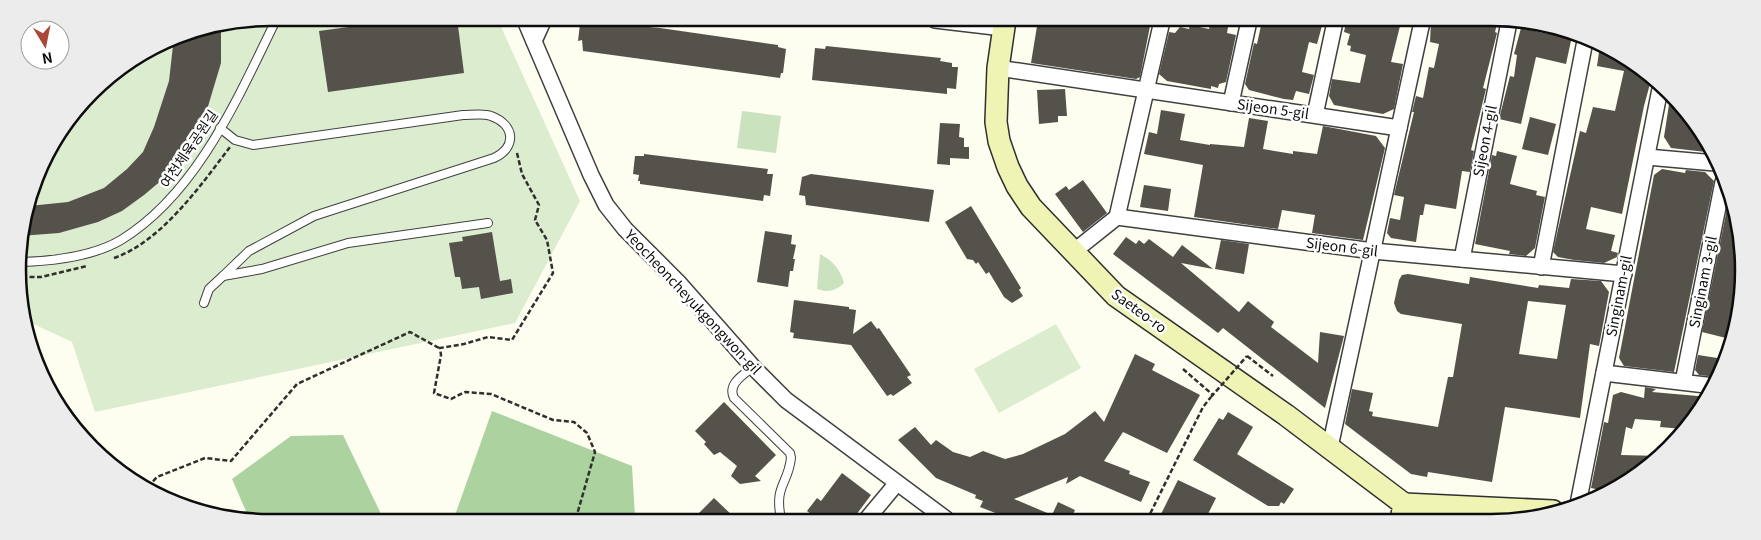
<svg xmlns="http://www.w3.org/2000/svg" width="1761" height="540" font-family="Georgia,'Noto Sans KR',serif">
<rect width="100%" height="100%" fill="#fdfdf0"/>
<g fill="#cae3be">
<polygon points="742,111 781,116 776,153 737,148"/>
<path d="M820 254C833 261 840 269 844 283 836 291 827 293 817 289Z"/>
</g>
<g fill="#acd29f">
<polygon points="492,411 632,466 635,518 454,518"/>
<polygon points="343,435 383,518 249,518 232,479 291,436"/>
</g>
<g fill="#dcecce">
<polygon points="270,18 497,18 580,201 515,323 95,412 72,342 25,320 20,237 44,158 103,80 174,37"/>
<polygon points="1056,324 1081,368 999,413 974,369"/>
</g>
<g fill="#55514b" fill-rule="evenodd">
<polygon points="414,18 457,18 464,73 328,92 319,31"/>
<polygon points="593,19 606,20 605,23 660,28 778,45 778,47 786,49 783,73 781,73 780,78 583,51 582,40 578,41 580,24 588,24"/>
<polygon points="1038,20 1103,21 1119,25 1120,21 1151,21 1140,77 1136,79 1031,63"/>
<polygon points="1211,21 1229,21 1227,33 1236,35 1226,82 1219,84 1218,88 1211,86 1211,89 1167,81 1159,74 1169,32 1175,33 1180,27 1189,29 1190,25 1209,29"/>
<polygon points="1262,21 1323,22 1317,44 1309,42 1302,72 1314,75 1309,94 1296,91 1293,100 1284,99 1249,90 1245,84 1254,43 1257,44"/>
<polygon points="1346,22 1401,22 1391,62 1403,64 1394,109 1383,114 1334,105 1329,96 1332,79 1360,83 1366,55 1350,51 1351,46 1347,45 1350,34 1344,32"/>
<polygon points="1431,22 1490,22 1497,24 1495,32 1497,33 1483,88 1486,89 1471,150 1474,151 1470,172 1462,171 1456,209 1425,204 1423,215 1420,215 1416,242 1391,238 1387,233 1390,218 1400,220 1404,197 1394,195 1414,112 1412,112 1416,96 1423,98 1429,67 1434,68 1439,44 1430,42"/>
<polygon points="221,27 221,63 203,123 190,146 169,174 144,195 122,211 98,222 59,233 20,236 29,206 68,202 104,188 127,169 143,152 154,127 169,81 174,37"/>
<polygon points="1551,27 1572,36 1566,64 1536,57 1521,124 1499,119 1510,76 1514,77 1517,55 1514,54 1521,28 1549,34"/>
<polygon points="826,46 941,58 940,61 952,63 952,67 958,67 956,89 947,88 947,94 812,80 815,48 825,49"/>
<polygon points="1606,50 1632,60 1651,80 1644,106 1622,214 1591,207 1586,229 1615,235 1611,251 1618,253 1617,257 1604,263 1574,260 1558,257 1553,252 1580,131 1586,133 1593,107 1615,111 1624,71 1597,66 1599,52 1606,53"/>
<polygon points="1065,89 1067,116 1058,116 1058,122 1039,124 1037,90"/>
<polygon points="1670,98 1701,130 1707,143 1706,152 1671,148 1664,137"/>
<polygon points="1161,110 1185,114 1180,140 1210,145 1210,144 1244,147 1249,118 1268,121 1263,149 1293,154 1293,151 1317,154 1323,126 1376,136 1385,148 1363,240 1312,233 1315,215 1282,210 1278,229 1194,217 1203,165 1144,154 1149,132 1157,134"/>
<polygon points="1530,117 1556,124 1548,155 1522,149"/>
<polygon points="940,123 960,124 959,137 964,138 964,147 969,147 969,159 950,158 950,165 937,164"/>
<polygon points="1497,151 1517,156 1510,184 1537,191 1536,195 1545,197 1535,248 1526,256 1509,254 1510,251 1475,244 1492,155 1496,156"/>
<polygon points="644,154 768,169 767,174 773,174 770,196 764,195 763,201 640,184 640,181 638,181 639,175 633,174 635,156 644,156"/>
<polygon points="1662,169 1685,173 1686,170 1705,172 1714,181 1674,372 1624,366 1619,358 1654,175"/>
<polygon points="811,174 934,190 929,222 806,205 805,196 799,195 802,177"/>
<polygon points="1083,180 1107,213 1083,232 1055,194 1066,186 1069,190"/>
<polygon points="1144,185 1171,189 1168,211 1140,207"/>
<polygon points="1729,199 1739,221 1739,294 1726,338 1702,332"/>
<polygon points="971,206 1021,288 1019,290 1023,296 1012,303 1004,297 989,272 986,274 978,262 976,264 973,260 967,259 945,222"/>
<polygon points="765,231 792,235 791,244 796,245 793,259 795,259 793,271 790,271 788,287 757,282"/>
<polygon points="492,232 500,281 511,279 513,293 481,299 479,287 462,289 460,277 455,277 449,243 463,241 462,237"/>
<polygon points="1126,237 1136,244 1139,240 1144,244 1149,239 1173,257 1182,245 1213,269 1181,263 1239,312 1248,301 1274,322 1271,327 1318,363 1320,332 1344,336 1325,408 1223,328 1218,333 1113,254"/>
<polygon points="1221,240 1249,244 1244,274 1215,269"/>
<path d="M1408 274 1469 284 1470 277 1538 288 1539 285 1569 288 1571 279 1601 281 1609 292 1599 346 1590 344 1580 418 1505 407 1492 482 1428 472 1427 477 1411 474 1345 424 1352 389 1373 393 1369 411 1373 412 1372 416 1438 427 1448 377H1453L1462 324 1401 314 1397 311 1394 303 1399 280 1402 275ZM1528 301 1566 305 1557 359 1519 354Z"/>
<polygon points="794,300 849,307 849,309 856,310 853,334 871,321 877,329 879,328 911,375 907,377 912,383 893,396 891,394 887,396 851,345 793,338 794,333 790,332"/>
<polygon points="1135,354 1155,364 1152,370 1200,395 1167,453 1123,432 1104,461 1130,471 1129,474 1150,482 1141,502 1080,476 1066,484 1068,477 1014,499 1052,515 1058,502 1075,510 1071,519 1002,519 1003,516 980,507 983,501 975,498 976,495 936,478 898,440 915,427 931,445 936,440 953,452 970,457 983,451 1005,459 1023,454 1065,434 1095,411 1104,422"/>
<polygon points="1698,355 1724,359 1717,377 1699,375 1695,370"/>
<polygon points="1645,387 1656,389 1652,392 1709,397 1683,429 1660,427 1661,421 1635,419 1632,429 1626,427 1621,455 1660,456 1610,492 1591,488 1602,433 1604,422 1608,423 1613,395 1621,392 1644,398"/>
<polygon points="724,402 776,455 755,476 761,481 740,484 731,476 737,466 720,452 714,455 704,444 706,442 695,431"/>
<polygon points="1228,412 1253,427 1237,454 1294,489 1284,504 1281,502 1279,506 1268,506 1193,460 1219,418 1223,420"/>
<polygon points="842,473 871,495 853,519 817,519 807,511 817,498 821,501"/>
<polygon points="1178,480 1216,498 1205,520 1158,520"/>
<polygon points="714,498 736,519 693,519"/>
</g>
<g fill="none" stroke-linecap="round" stroke-linejoin="round">
<defs>
<g id="lane">
<path d="M220 128 235 140 253 145 463 115C471 115 484 113 491 116 515 125 517 147 494 158L314 216 249 251 223 276 262 269 348 243 488 223"/>
<path d="M21 262C54 261 92 257 121 240 198 193 239 95 277 18"/>
<polyline points="204,303 209,289 223,276"/>
<path d="M753 367C743 375 727 384 734 398L790 453 791 458C788 485 774 485 781 519"/>
</g>
<g id="street">
<polyline points="524,18 591,175 606,205 625,229 678,282 753,367 786,400 946,519"/>
<polyline points="935,20 1003,28"/>
<polyline points="534,41 544,19"/>
<polyline points="998,68 1399,128"/>
<polyline points="1231,103 1249,21"/>
<polyline points="1315,115 1335,22"/>
<polyline points="1647,157 1715,163"/>
<polyline points="1117,217 1162,21"/>
<polyline points="1073,252 1117,217 1373,251 1624,274"/>
<polyline points="1462,259 1509,22"/>
<polyline points="1541,267 1585,41"/>
<polyline points="1604,373 1714,386"/>
<polyline points="1683,382 1723,182"/>
<polyline points="1330,447 1422,22"/>
<polyline points="1578,504 1660,89"/>
<polyline points="867,519 897,483"/>
</g>
<g id="secondary">
<polyline points="1005,20 998,68 996,122 999,141 1008,167 1017,186 1031,207 1116,296 1286,415 1404,504 1401,520"/>
<polyline points="1404,504 1553,511"/>
</g>
</defs>
<use href="#lane" stroke="#404040" stroke-width="10"/>
<use href="#street" stroke="#404040" stroke-width="18"/>
<use href="#secondary" stroke="#2f2f2f" stroke-width="24"/>
<g stroke="#2f2f2f" stroke-width="2.5" stroke-dasharray="5 2.5" stroke-linecap="butt">
<polyline points="517,153 522,174 539,205 535,220 547,240 553,273 512,340 488,337 464,344 440,348 441,355 434,393 451,399 465,392 491,394 553,420 574,422 587,433 595,452 576,518"/>
<path d="M114 258C161 242 201 185 230 147"/>
<polyline points="22,277 41,277 87,266"/>
<polyline points="1247,356 1273,376"/>
<polyline points="1183,369 1213,395"/>
<polyline points="148,487 157,477 205,458 231,461 297,384 410,332 439,348"/>
<polyline points="1147,520 1203,407 1211,397"/>
</g>
<use href="#lane" stroke="#fff" stroke-width="8"/>
<use href="#street" stroke="#fff" stroke-width="15"/>
<use href="#secondary" stroke="#eff4b4" stroke-width="21"/>
<polyline stroke="#2f2f2f" stroke-width="2.5" stroke-dasharray="5 2.5" stroke-linecap="butt" points="1211,397 1247,356"/>
</g>
<g text-anchor="middle" stroke-width="5" stroke-linejoin="round" paint-order="stroke">
<g font-size="14" fill="#0d0d0d" stroke="#fff">
<text transform="translate(1273 109) rotate(8)" y="5">Sijeon 5-gil</text>
<text transform="translate(1485 141) rotate(-79)" y="5">Sijeon 4-gil</text>
<text transform="translate(189 149) rotate(-56)" y="5">여천체육공원길</text>
<text transform="translate(1342 247) rotate(7)" y="5">Sijeon 6-gil</text>
<text transform="translate(1703 282) rotate(-79)" y="5">Singinam 3-gil</text>
<text transform="translate(1619 296) rotate(-79)" y="5">Singinam-gil</text>
<text transform="translate(693 302) rotate(47)" y="5">Yeocheoncheyukgongwon-gil</text>
<text transform="translate(1139 311) rotate(36)" y="5">Saeteo-ro</text>
</g>
</g>
<path d="M0 0H1761V540H0ZM270 26H1491A244 244 0 0 1 1735 270V270A244 244 0 0 1 1491 514H270A244 244 0 0 1 26 270V270A244 244 0 0 1 270 26Z" fill="#ececec" fill-rule="evenodd"/>
<path fill="none" stroke="#0d0d0d" stroke-width="2.5" d="M270 26H1491A244 244 0 0 1 1735 270V270A244 244 0 0 1 1491 514H270A244 244 0 0 1 26 270V270A244 244 0 0 1 270 26Z"/>
<g transform="translate(45 45) rotate(170)"><circle r="24" fill="#ffffff" stroke="#9e9e9e"/>
<path d="M0-4L9 19L0 12L-9 19Z" fill="#ab4838"/>
<text y="-8" font-size="14" font-weight="bold" text-anchor="middle" fill="#0d0d0d">N</text>
</g>
</svg>
